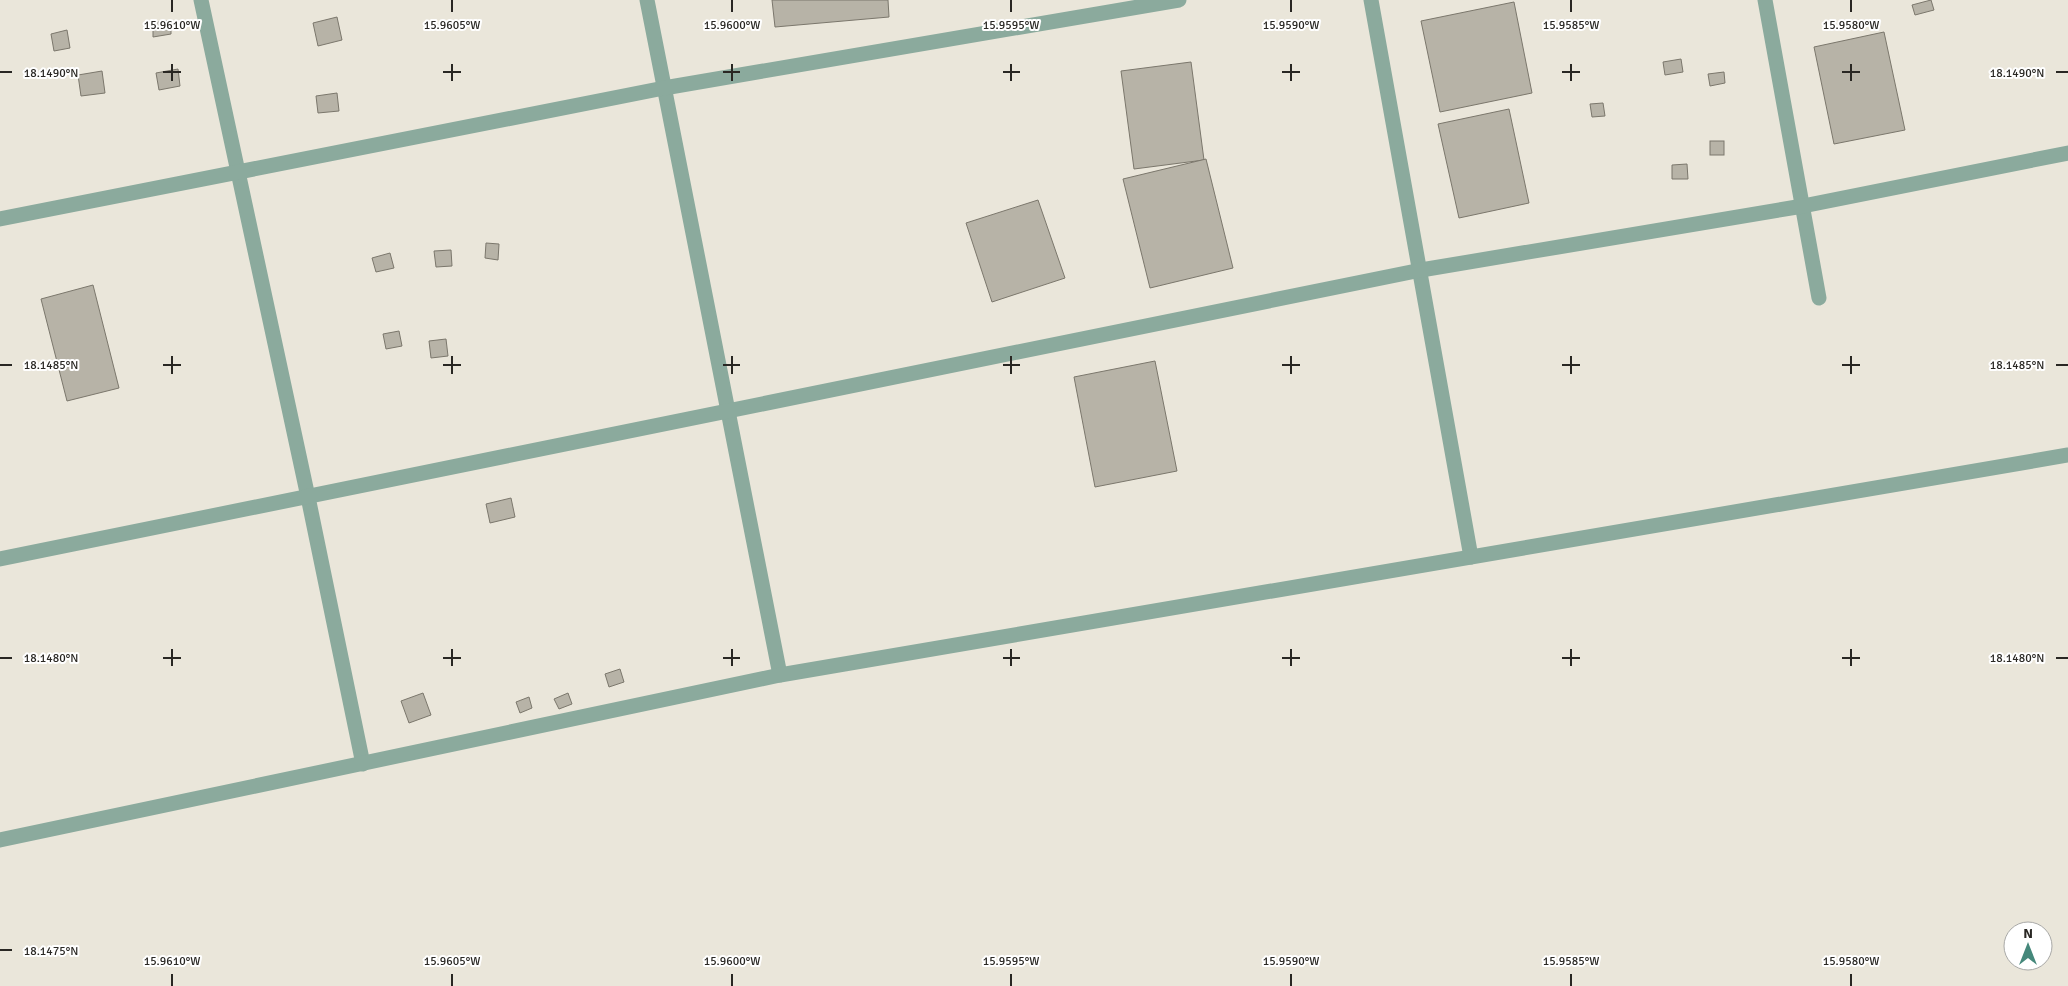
<svg xmlns="http://www.w3.org/2000/svg" width="2068" height="986" font-family="Signika,sans-serif">
<rect width="100%" height="100%" fill="#eae6da"/>
<g fill="#b7b3a7" stroke="#7b776c">
<polygon points="772,0 888,0 889,17 775,27"/>
<polygon points="1931,0 1934,10 1915,15 1912,5"/>
<polygon points="1514,2 1532,93 1440,112 1421,21"/>
<polygon points="337,17 342,40 318,46 313,23"/>
<polygon points="171,20 171,34 153,37 153,23"/>
<polygon points="67,30 70,48 54,51 51,34"/>
<polygon points="1884,32 1905,130 1834,144 1814,47"/>
<polygon points="1681,59 1683,72 1665,75 1663,62"/>
<polygon points="1191,62 1204,160 1134,169 1121,71"/>
<polygon points="178,69 180,86 159,90 156,73"/>
<polygon points="102,71 105,93 81,96 78,75"/>
<polygon points="1724,72 1725,83 1710,86 1708,74"/>
<polygon points="337,93 339,111 318,113 316,96"/>
<polygon points="1603,103 1605,116 1592,117 1590,104"/>
<polygon points="1509,109 1529,203 1459,218 1438,124"/>
<rect x="1710" y="141" width="14" height="14"/>
<polygon points="1206,159 1233,268 1150,288 1123,179"/>
<polygon points="1687,164 1688,179 1672,179 1672,165"/>
<polygon points="1038,200 1065,278 992,302 966,223"/>
<polygon points="486,243 499,244 498,260 485,258"/>
<polygon points="451,250 452,266 436,267 434,251"/>
<polygon points="390,253 394,268 376,272 372,258"/>
<polygon points="93,285 119,388 67,401 41,299"/>
<polygon points="399,331 402,346 386,349 383,334"/>
<polygon points="446,339 448,356 431,358 429,341"/>
<polygon points="1155,361 1177,471 1095,487 1074,377"/>
<polygon points="511,498 515,517 490,523 486,504"/>
<polygon points="620,669 624,682 609,687 605,674"/>
<polygon points="423,693 431,715 409,723 401,701"/>
<polygon points="568,693 572,704 559,709 554,699"/>
<polygon points="529,697 532,708 520,713 516,702"/>
</g>
<g fill="none" stroke-linecap="round" stroke-linejoin="round">
<g stroke="#8baa9d" stroke-width="15">
<polyline points="201,0 308,497 363,764"/>
<polyline points="647,0 780,675"/>
<polyline points="1371,0 1471,557"/>
<polyline points="1765,0 1819,298"/>
<polyline points="0,219 664,88 1179,0"/>
<polyline points="0,559 1421,270 1803,206 2068,153"/>
<polyline points="0,840 780,675 2068,455"/>
</g>
</g>
<path fill="none" stroke="#292723" stroke-width="2" d="M172 0V12M452 0V12M732 0V12M1011 0V12M1291 0V12M1571 0V12M1851 0V12M172 64V81M452 64V81M732 64V81M1011 64V81M1291 64V81M1571 64V81M1851 64V81M0 72H12M163 72H181M443 72H461M723 72H740M1003 72H1020M1282 72H1300M1562 72H1580M1842 72H1860M2056 72H2068M172 356V374M452 356V374M732 356V374M1011 356V374M1291 356V374M1571 356V374M1851 356V374M0 365H12M163 365H181M443 365H461M723 365H740M1003 365H1020M1282 365H1300M1562 365H1580M1842 365H1860M2056 365H2068M172 649V666M452 649V666M732 649V666M1011 649V666M1291 649V666M1571 649V666M1851 649V666M0 658H12M163 658H181M443 658H461M723 658H740M1003 658H1020M1282 658H1300M1562 658H1580M1842 658H1860M2056 658H2068M0 950H12M172 974V986M452 974V986M732 974V986M1011 974V986M1291 974V986M1571 974V986M1851 974V986"/>
<g font-size="12" text-anchor="middle" fill="#292723" stroke="#fff" stroke-width="4" stroke-linejoin="round" paint-order="stroke">
<text x="172" y="29">15.9610°W</text>
<text x="452" y="29">15.9605°W</text>
<text x="732" y="29">15.9600°W</text>
<text x="1011" y="29">15.9595°W</text>
<text x="1291" y="29">15.9590°W</text>
<text x="1571" y="29">15.9585°W</text>
<text x="1851" y="29">15.9580°W</text>
<text x="51" y="77">18.1490°N</text>
<text x="2017" y="77">18.1490°N</text>
<text x="51" y="369">18.1485°N</text>
<text x="2017" y="369">18.1485°N</text>
<text x="51" y="662">18.1480°N</text>
<text x="2017" y="662">18.1480°N</text>
<text x="51" y="955">18.1475°N</text>
<text x="172" y="965">15.9610°W</text>
<text x="452" y="965">15.9605°W</text>
<text x="732" y="965">15.9600°W</text>
<text x="1011" y="965">15.9595°W</text>
<text x="1291" y="965">15.9590°W</text>
<text x="1571" y="965">15.9585°W</text>
<text x="1851" y="965">15.9580°W</text>
</g>
<g transform="translate(2028 946)"><circle r="24" fill="#ffffff" stroke="#a9a9a7"/>
<path d="M0-4L9 19L0 12L-9 19Z" fill="#45887b"/>
<text y="-8" font-size="14" font-weight="bold" text-anchor="middle" fill="#292723">N</text>
</g>
</svg>
